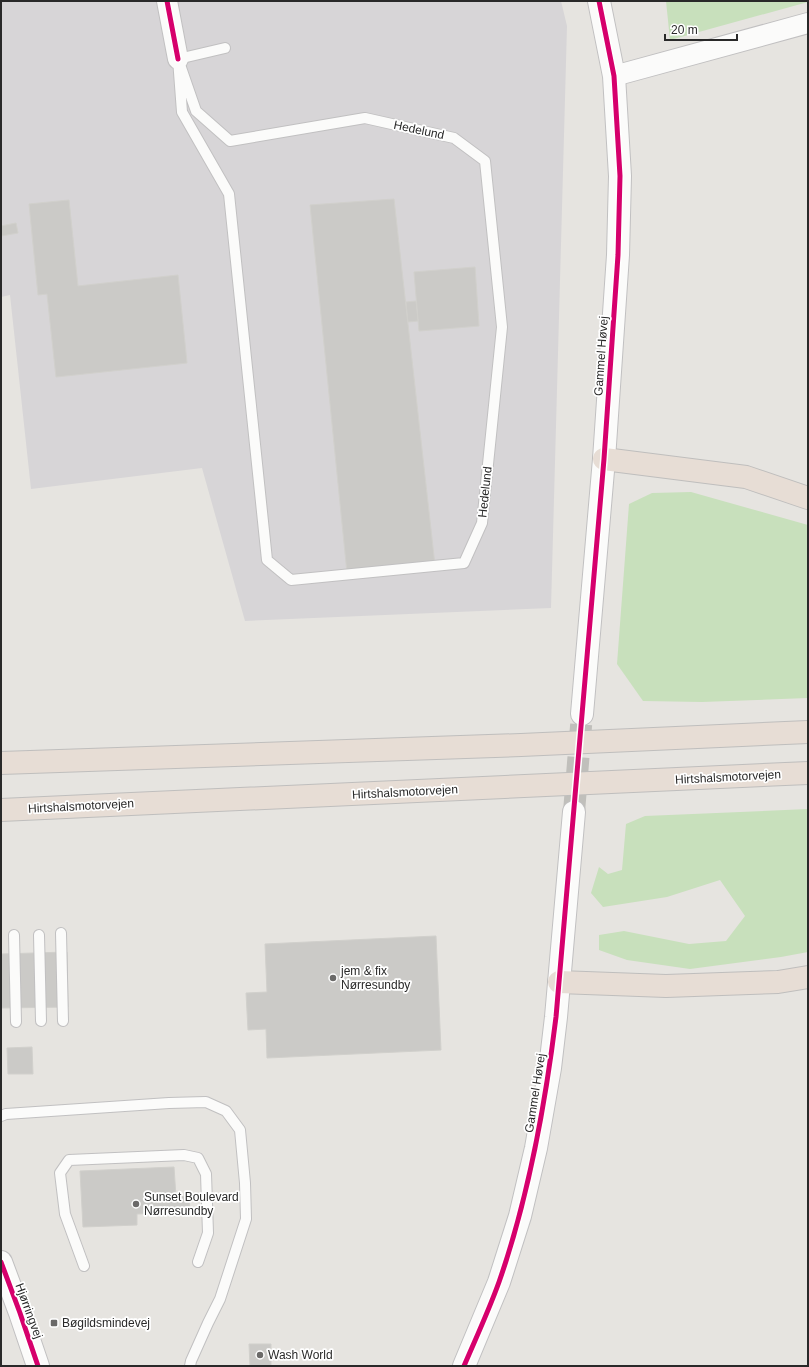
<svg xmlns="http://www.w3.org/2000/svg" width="809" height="1367" font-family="Helvetica,sans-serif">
<rect width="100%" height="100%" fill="#e6e4e0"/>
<polygon fill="#d7d5d7" points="1,1 561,1 567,26 551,608 245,621 202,468 31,489 10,295 1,297"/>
<g fill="#c8e0bc">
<polygon points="666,1 808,1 808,2 670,40"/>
<polygon points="691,492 808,525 808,698 702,702 643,701 617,664 629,504 652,493"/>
<polygon points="808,809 808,952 781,957 690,969 627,960 599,950 599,935 624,931 689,944 726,941 745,916 720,880 667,897 603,907 591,893 599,867 608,874 622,870 626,824 645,816"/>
</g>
<g fill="#cbcac7" stroke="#d1d0cc">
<polygon points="394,199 435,565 347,573 310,205"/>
<polygon points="69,200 78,286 178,275 187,363 56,377 47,294 38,295 29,204"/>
<polygon points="16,223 18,233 1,236 1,226"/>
<polygon points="475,267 479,326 419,331 414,272"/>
<polygon points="416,301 418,321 408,322 406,302"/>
<polygon points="436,936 441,1050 267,1058 266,1029 248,1030 246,993 267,992 265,944"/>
<polygon points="67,952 68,1007 1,1008 1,954"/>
<polygon points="32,1047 33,1074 8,1074 7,1048"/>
<polygon points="174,1167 176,1197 189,1196 190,1212 137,1214 137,1225 83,1227 80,1171"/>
<polygon points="249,1344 271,1344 271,1366 250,1366"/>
</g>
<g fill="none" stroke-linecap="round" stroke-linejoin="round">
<polyline stroke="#c0bfbb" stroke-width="22" stroke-dasharray="22 11" stroke-linecap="butt" points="574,812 582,714"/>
<defs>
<g id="service">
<polygon points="178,59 196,111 230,141 365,118 454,138 485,161 502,327 482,523 464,563 291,580 267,560 229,194 182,112"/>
<polyline points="178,59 225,48"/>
<polyline points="61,933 63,1021"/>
<polyline points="14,935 16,1022"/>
<polyline points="39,935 41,1021"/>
<polyline points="1,1116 6,1114 169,1103 206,1102 226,1111 240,1130 245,1183 246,1219 220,1299 208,1323 191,1361 190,1366"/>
<polyline points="84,1266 65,1214 60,1173 69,1160 184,1155 198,1158 206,1174 208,1233 198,1262"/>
</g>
<g id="minor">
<polyline points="167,1 178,59"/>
<polyline points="614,76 808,23"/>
</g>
<g id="tertiary">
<polyline points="582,714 604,459 618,255 620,176 614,76 599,1"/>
<polyline points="464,1366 499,1282 520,1216 536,1148 550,1068 556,1017 574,812"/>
</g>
<polyline id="secondary" points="1,1262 20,1313 38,1366"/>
<g id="motorway">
<polyline points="604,459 746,477 808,498"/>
<polyline points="1,763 521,745 808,732"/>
<polyline points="1,810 808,773"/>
<polyline points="559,982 666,986 778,982 808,977"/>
</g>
</defs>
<use href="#service" stroke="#c1c0c1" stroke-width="12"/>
<use href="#minor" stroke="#c1c0c1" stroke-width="22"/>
<use href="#tertiary" stroke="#c1c0c1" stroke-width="24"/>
<use href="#secondary" stroke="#c1c0c1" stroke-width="24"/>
<use href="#motorway" stroke="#bfbebd" stroke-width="24"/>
<use href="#service" stroke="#fbfbfa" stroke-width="10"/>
<use href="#minor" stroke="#fbfbfa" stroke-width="20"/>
<use href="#tertiary" stroke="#fbfbfa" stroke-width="22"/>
<use href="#secondary" stroke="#fbfbfa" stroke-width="22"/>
<use href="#motorway" stroke="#e7ddd5" stroke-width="22"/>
<defs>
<g id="cycleway">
<polyline points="167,1 178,59"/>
<polyline points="1,1262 20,1313 38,1366"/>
<path d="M464 1366C476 1338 489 1310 499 1282 529 1196 545 1107 556 1017L604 459 618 255 620 176 614 76 599 1"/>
</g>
</defs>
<use href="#cycleway" stroke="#fff" stroke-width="8"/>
<use href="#cycleway" stroke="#d6006c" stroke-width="5"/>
</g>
<g fill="#6b6a69" stroke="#fff" stroke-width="1.5">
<circle cx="333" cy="978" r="4"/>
<circle cx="136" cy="1204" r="4"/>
<rect x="50" y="1319" width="8" height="8" rx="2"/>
<circle cx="260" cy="1355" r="4"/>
</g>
<g text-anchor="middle" stroke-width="3.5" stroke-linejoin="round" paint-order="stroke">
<g font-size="12" fill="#292929" stroke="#fff">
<text transform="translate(419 130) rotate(12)" y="4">Hedelund</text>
<text transform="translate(601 356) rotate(-86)" y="4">Gammel Høvej</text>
<text transform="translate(485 492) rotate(-84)" y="4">Hedelund</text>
<text transform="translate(728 777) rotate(-3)" y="4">Hirtshalsmotorvejen</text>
<text transform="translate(405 792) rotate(-3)" y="4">Hirtshalsmotorvejen</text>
<text transform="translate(81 806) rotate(-3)" y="4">Hirtshalsmotorvejen</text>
<text transform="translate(535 1093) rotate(-81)" y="4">Gammel Høvej</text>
<text transform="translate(29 1311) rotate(70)" y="4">Hjørringvej</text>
</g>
<g font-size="12" fill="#292929" stroke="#fff" text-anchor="start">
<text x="341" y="975">jem &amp; fix<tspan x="341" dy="14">Nørresundby</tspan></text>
<text x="144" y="1201">Sunset Boulevard<tspan x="144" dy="14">Nørresundby</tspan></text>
<text x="62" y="1327">Bøgildsmindevej</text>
<text x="268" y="1359">Wash World</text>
</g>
</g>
<rect width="809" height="1367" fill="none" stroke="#292929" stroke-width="4"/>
<path d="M665 34v6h72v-6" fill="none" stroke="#292929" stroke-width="2"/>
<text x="671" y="34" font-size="12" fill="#292929" stroke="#ffffff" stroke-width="3" paint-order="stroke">20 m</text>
</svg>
